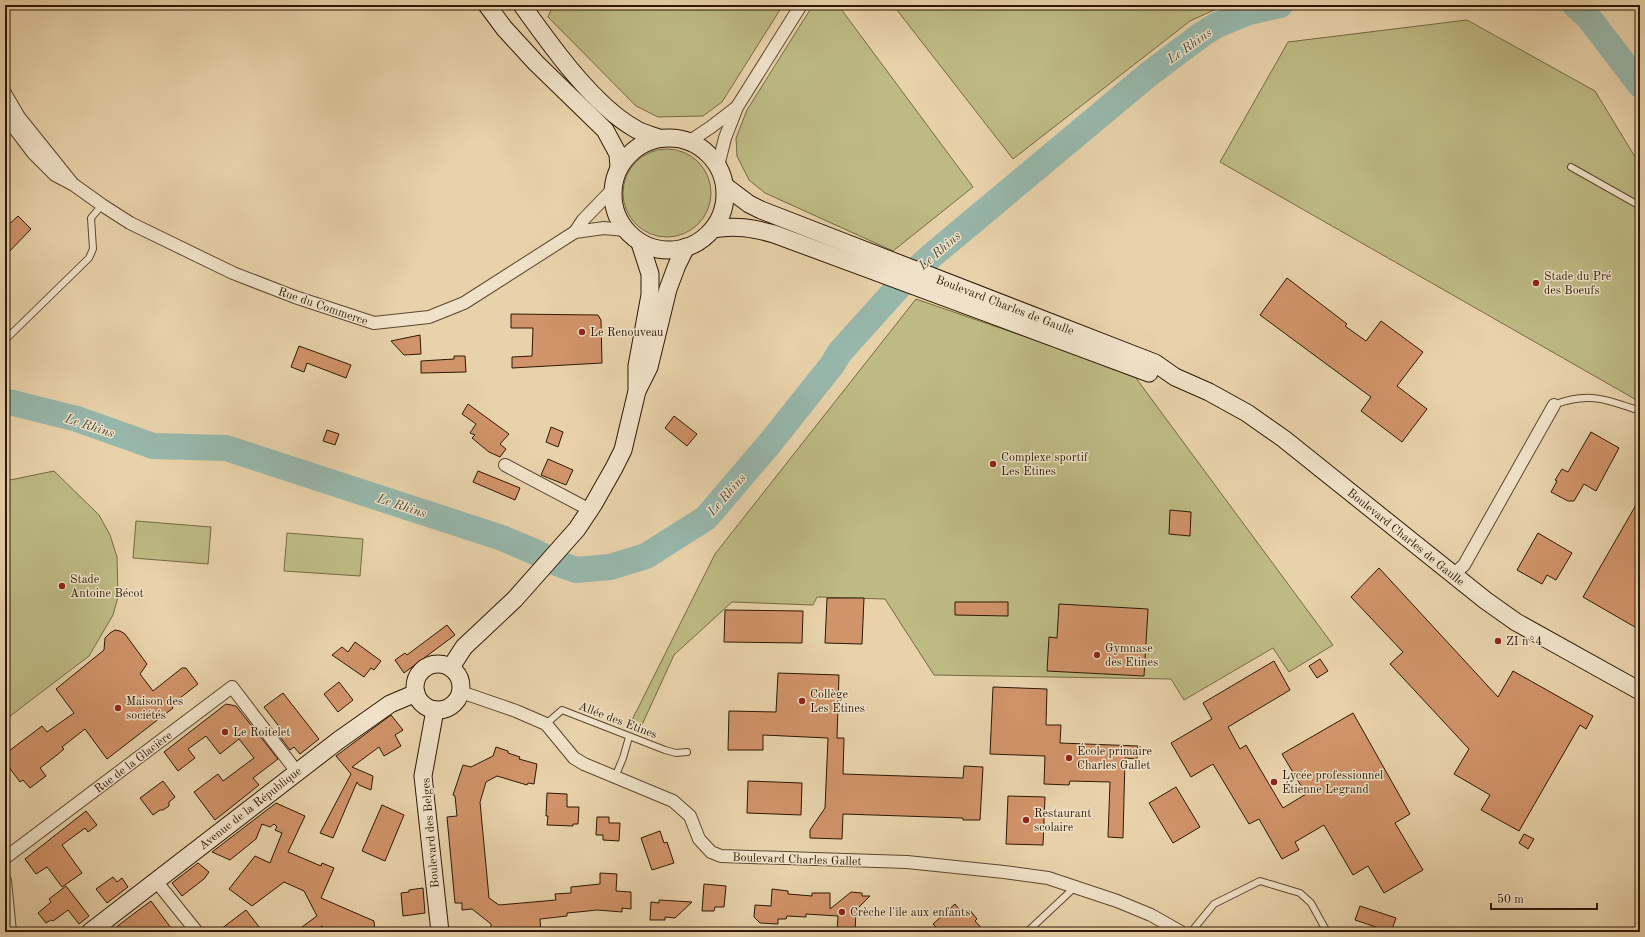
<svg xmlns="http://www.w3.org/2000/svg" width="1645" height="937" font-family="'Old Standard TT',serif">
<rect width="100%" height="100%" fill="#e8d2aa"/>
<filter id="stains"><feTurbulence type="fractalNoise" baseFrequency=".005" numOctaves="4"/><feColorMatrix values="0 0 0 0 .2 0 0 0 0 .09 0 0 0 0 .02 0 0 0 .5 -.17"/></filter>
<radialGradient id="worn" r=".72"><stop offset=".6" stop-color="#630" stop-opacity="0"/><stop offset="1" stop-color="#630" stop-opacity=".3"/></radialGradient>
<g fill="#beba84" stroke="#766944">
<polygon points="553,5 783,5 722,102 703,116 658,117 636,106 548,17"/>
<polygon points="813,5 838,5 973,187 893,251 765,193 749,180 737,156 736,138 747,110"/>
<polygon points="893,5 1225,5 1190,21 1013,159"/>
<polygon points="1467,20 1595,91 1640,165 1640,402 1220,162 1288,42"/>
<circle cx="667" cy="193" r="44"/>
<polygon points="916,299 1133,374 1333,645 1289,672 1273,648 1184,700 1171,679 934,675 885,599 817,597 813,605 732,602 674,655 641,727 631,722 715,554"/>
<polygon points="54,471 99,515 110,535 117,557 118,597 113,615 89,656 5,720 5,481"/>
<polygon points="136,521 211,527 208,564 133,558"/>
<polygon points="287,533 363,539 360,576 284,571"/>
</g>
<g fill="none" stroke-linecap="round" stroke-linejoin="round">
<g stroke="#97b7ab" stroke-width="26">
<polyline points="1575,5 1589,18 1640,85"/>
<polyline points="5,401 77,419 153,446 226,448 502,538 535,552 554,562 576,570 610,567 646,556 706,518 770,443 832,365 840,352 902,283 930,257 1149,74 1201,35 1217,25 1249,12 1280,5"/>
</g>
</g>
<g fill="#d19369" stroke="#2d1803">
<polygon points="18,216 31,229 5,256 5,228"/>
<polygon points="1287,278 1347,324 1345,326 1366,341 1381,321 1423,352 1397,386 1427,409 1402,442 1361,411 1371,397 1260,315"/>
<polygon points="511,314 598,315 601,320 602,363 512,368 512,357 532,356 533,328 511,328"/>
<polygon points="420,335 421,354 404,355 391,341"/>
<polygon points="299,346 351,365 346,378 307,363 304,372 291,367"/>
<polygon points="454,356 465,356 466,372 421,373 421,361 454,359"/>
<polygon points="468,404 509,434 500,444 506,449 500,457 489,452 472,438 475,435 470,433 476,424 462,414"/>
<polygon points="674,416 697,434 687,446 665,428"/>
<polygon points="551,427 563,432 558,447 546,442"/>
<polygon points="327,430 339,434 335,445 323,441"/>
<polygon points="1591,432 1619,448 1596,491 1584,484 1574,501 1568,501 1551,492 1557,481 1555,480 1562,469 1568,472"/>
<polygon points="548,459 573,470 566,485 541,475"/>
<polygon points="478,471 520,488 515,500 473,482"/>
<polygon points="1640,498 1640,630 1583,597"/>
<polygon points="1170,510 1191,512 1190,536 1169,534"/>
<polygon points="1538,533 1572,553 1556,580 1547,575 1542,584 1517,570"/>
<polygon points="1379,568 1498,697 1513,671 1593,716 1586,729 1580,725 1519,831 1481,810 1490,795 1454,774 1469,749 1390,664 1403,652 1351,597"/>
<polygon points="827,598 864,598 862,644 825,643"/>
<polygon points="955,602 1008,602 1008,616 955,615"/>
<polygon points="1059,604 1148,609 1144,676 1047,671 1049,637 1057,638"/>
<polygon points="725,610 803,611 802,643 724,642"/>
<polygon points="447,625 455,635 404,673 395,660 405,653 407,655"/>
<polygon points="115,630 120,631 125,634 147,664 140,674 153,691 182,668 186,668 198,684 171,705 173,708 107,759 85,729 62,747 64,749 57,755 40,768 46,776 30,788 23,780 20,782 5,762 5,754 42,726 47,732 74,713 56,689 104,650 105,638 110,633"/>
<polygon points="355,642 381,661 374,670 371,668 364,677 332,655 342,647 348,652"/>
<polygon points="1320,659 1328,671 1317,678 1309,666"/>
<polygon points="1274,661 1290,690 1228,727 1240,749 1246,745 1283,808 1306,794 1282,754 1353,713 1410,814 1395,823 1423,870 1384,893 1368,866 1353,875 1324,825 1295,842 1299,850 1282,859 1259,819 1249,824 1213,764 1191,777 1171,743 1212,719 1203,703"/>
<polygon points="778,673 839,675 837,738 844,738 843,774 963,778 964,766 983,767 980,820 963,820 963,818 843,814 842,839 810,838 810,830 825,808 828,738 763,735 763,750 728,750 729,711 776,712"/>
<polygon points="339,682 353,700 338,712 324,694"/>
<polygon points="993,687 1047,689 1046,725 1061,725 1060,743 1138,746 1137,759 1125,758 1123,838 1108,837 1110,782 1070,781 1069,785 1044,784 1045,756 990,754"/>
<polygon points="283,693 319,739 300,754 294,747 290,750 277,733 281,729 264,707"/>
<polygon points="226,704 236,706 278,759 253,778 259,785 215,820 194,792 218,774 223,781 254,758 239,739 220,754 206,736 188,749 195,758 178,771 164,752"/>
<polygon points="391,715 403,730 395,735 401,746 384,756 379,747 352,767 373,776 371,790 359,785 357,782 333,838 320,833 351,774 336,756"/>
<polygon points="496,747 508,751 508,753 520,757 519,759 537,764 534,784 528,783 527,785 497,776 486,782 480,802 489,898 499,905 556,900 555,894 571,893 571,887 600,884 600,873 617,874 616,891 631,892 631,909 622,908 622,912 597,910 578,912 567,913 567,916 540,919 541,932 491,932 491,924 472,909 462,910 462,903 455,903 447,817 457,816 455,796 453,795 463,765 471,767 493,756"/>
<polygon points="163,781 175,797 169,802 169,806 163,810 160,810 153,815 140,798"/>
<polygon points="748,781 802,783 801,815 747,813"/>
<polygon points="1176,787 1200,827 1173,843 1149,803"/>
<polygon points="547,793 567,794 567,807 579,807 578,824 573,824 573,826 547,825 548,816 546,816"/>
<polygon points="1008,796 1045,797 1043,845 1006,844"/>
<polygon points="276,803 305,816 288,852 321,866 322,863 334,868 321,898 374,921 375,932 325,932 322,926 314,932 295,932 317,916 304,891 284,882 252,906 229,889 255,856 270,863 282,833 275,830 277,827 274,824 270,827 262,824 256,839 230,860 212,852"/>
<polygon points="382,805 404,815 385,861 362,851"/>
<polygon points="86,811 97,825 88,832 85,828 62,845 82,873 62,887 47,867 36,874 25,859"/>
<polygon points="597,817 609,817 609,823 620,823 619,841 603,840 603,835 596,835"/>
<polygon points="660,831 664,843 667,842 674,863 652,870 641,838"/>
<polygon points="1524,834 1534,839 1528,849 1519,843"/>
<polygon points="198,863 209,872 204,879 182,896 172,883"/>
<polygon points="113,877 117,882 122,878 128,887 107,903 96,889"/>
<polygon points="704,884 726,886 724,907 715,907 714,911 702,911"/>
<polygon points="66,886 89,916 79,924 68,910 53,921 51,920 46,923 38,913 51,902 49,899"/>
<polygon points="423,888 425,913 403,916 401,893 409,892 409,890"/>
<polygon points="772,889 788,891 788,894 812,896 812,893 830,893 830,909 851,892 862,893 862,896 870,896 856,910 855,932 837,932 838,916 806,914 806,917 787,916 786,919 778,919 778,924 760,923 754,917 755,905 771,906"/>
<polygon points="659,900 692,902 675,918 665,917 665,920 650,920 651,902 659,903"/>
<polygon points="151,901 174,932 110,932 132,915"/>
<polygon points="955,904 963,914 969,909 977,919 975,921 985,932 940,932 933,924"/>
<polygon points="1360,906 1396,918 1391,932 1355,920"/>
<polygon points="246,910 263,932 217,932"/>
</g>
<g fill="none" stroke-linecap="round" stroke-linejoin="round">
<defs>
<g id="lane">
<polyline points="1571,167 1640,206"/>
<polyline points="5,340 89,258 93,249 91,218 102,205"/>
<path d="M1554 405C1588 391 1608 400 1640 411"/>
<polyline points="546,724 562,710 665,750 676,753 687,752"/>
<polyline points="615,777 623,758 629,737"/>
<polyline points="1027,932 1075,887"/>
<polyline points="1191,932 1214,904 1260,881 1300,893 1311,903 1327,932"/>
</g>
<g id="street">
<polyline points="5,93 19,117 72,183"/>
<polyline points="5,116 33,153 55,175 74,185 102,205 130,223 233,273 295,297 374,323 429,317 464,303 575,232 604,228 625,230"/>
<polyline points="690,141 711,127 737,107"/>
<polyline points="718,166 725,138 737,107 801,5"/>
<polyline points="575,232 583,220 612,190"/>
<polyline points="505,465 590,510"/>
<polyline points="1453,575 1464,565 1554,405"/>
<polyline points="461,692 516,711 546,724 574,758 584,764 673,801 690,816 699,839 711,852 721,856 907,862 1004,872 1048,878 1117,901 1151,915 1181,932"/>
<polyline points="5,858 232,687 297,772"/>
<polyline points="5,881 10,932"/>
<polyline points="156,881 197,932"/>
</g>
<g id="secondary">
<polyline points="487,5 504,28 536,63 605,130 618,154 619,167"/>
<path d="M522 5C550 44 592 104 634 128 641 133 651 135 659 138"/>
<circle cx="669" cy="194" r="56"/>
<polyline points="725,186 749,204 761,210 1155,363 1175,377 1209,392 1247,413 1284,439 1485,600 1516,622 1640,691"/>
<path d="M713 229C735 225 753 228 774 234L1149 373"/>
<polyline points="638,389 649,367 668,289 677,265 686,247"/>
<circle cx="438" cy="687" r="23"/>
<polyline points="451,667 464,647 515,599 577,529 593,505 614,468 623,450 637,391 637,366 650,295 650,274 640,243"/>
<polyline points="435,710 423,776 440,932"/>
<polyline points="90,932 339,740 390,704 416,693"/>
</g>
</defs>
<use href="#lane" stroke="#5c462d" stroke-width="8"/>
<use href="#street" stroke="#5c462d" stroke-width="14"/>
<use href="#secondary" stroke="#2d1803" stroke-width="19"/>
<use href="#lane" stroke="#f0e2c8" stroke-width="6"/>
<use href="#street" stroke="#f0e2c8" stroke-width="12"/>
<use href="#secondary" stroke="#f0e2c8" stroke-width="17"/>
</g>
<g fill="#8f2418" stroke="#f0e2c8" stroke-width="1.5">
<circle cx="1536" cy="283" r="4"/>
<circle cx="582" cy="332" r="4"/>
<circle cx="993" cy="464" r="4"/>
<circle cx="62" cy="586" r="4"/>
<circle cx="1498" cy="641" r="4"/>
<circle cx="1097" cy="655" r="4"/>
<circle cx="802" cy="701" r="4"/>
<circle cx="118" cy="708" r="4"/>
<circle cx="225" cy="732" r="4"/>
<circle cx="1069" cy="758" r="4"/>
<circle cx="1274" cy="782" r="4"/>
<circle cx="1026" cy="820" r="4"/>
<circle cx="842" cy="912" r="4"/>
</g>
<g text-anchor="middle" stroke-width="3" stroke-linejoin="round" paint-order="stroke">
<g font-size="12" fill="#2d1803" stroke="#f0e2c8" text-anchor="start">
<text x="1544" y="280">Stade du Pré<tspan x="1544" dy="14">des Boeufs</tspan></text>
<text x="590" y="336">Le Renouveau</text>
<text x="1001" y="461">Complexe sportif<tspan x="1001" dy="14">Les Étines</tspan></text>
<text x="70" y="583">Stade<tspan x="70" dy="14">Antoine Bécot</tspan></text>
<text x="1506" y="645">ZI n°4</text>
<text x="1105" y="652">Gymnase<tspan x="1105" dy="14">des Etines</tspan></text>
<text x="810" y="698">Collège<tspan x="810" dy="14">Les Étines</tspan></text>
<text x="126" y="705">Maison des<tspan x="126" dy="14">sociétés</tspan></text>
<text x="233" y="736">Le Roitelet</text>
<text x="1077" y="755">École primaire<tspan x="1077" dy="14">Charles Gallet</tspan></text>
<text x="1282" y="779">Lycée professionnel<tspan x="1282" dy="14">Étienne Legrand</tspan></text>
<text x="1034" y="817">Restaurant<tspan x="1034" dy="14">scolaire</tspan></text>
<text x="850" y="916">Crèche l'île aux enfants</text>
</g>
<g font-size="12" fill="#2d1803" stroke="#f0e2c8">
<text transform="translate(1005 305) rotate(21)" y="4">Boulevard Charles de Gaulle</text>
<text transform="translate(323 306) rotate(19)" y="4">Rue du Commerce</text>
<text transform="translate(1406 537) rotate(39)" y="4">Boulevard Charles de Gaulle</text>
<text transform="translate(618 720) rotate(21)" y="4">Allée des Etines</text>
<text transform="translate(133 762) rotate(-37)" y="4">Rue de la Glacière</text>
<text transform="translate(250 808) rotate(-38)" y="4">Avenue de la République</text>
<text transform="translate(430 833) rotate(-95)" y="4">Boulevard des Belges</text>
<text transform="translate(797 859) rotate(2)" y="4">Boulevard Charles Gallet</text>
</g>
<g font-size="13" font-style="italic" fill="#4d4835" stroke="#f0e2c8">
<text transform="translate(1189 45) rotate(-35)" y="5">Le Rhins</text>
<text transform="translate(939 250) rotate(-41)" y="5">Le Rhins</text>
<text transform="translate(90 425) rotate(18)" y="5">Le Rhins</text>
<text transform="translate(726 494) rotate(-49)" y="5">Le Rhins</text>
<text transform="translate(402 505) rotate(18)" y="5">Le Rhins</text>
</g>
</g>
<rect width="1645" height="937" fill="none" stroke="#e8d2aa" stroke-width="20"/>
<rect x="6" y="6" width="1633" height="925" fill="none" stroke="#2d1803" stroke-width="2"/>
<rect x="10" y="10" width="1625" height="917" fill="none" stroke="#2d1803"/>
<path d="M1491 903v6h106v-6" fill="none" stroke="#2d1803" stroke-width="2"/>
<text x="1497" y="903" font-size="12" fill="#2d1803" stroke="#f0e2c8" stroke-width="3" paint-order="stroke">50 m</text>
<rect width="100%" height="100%" filter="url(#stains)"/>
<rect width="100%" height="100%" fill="url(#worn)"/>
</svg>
